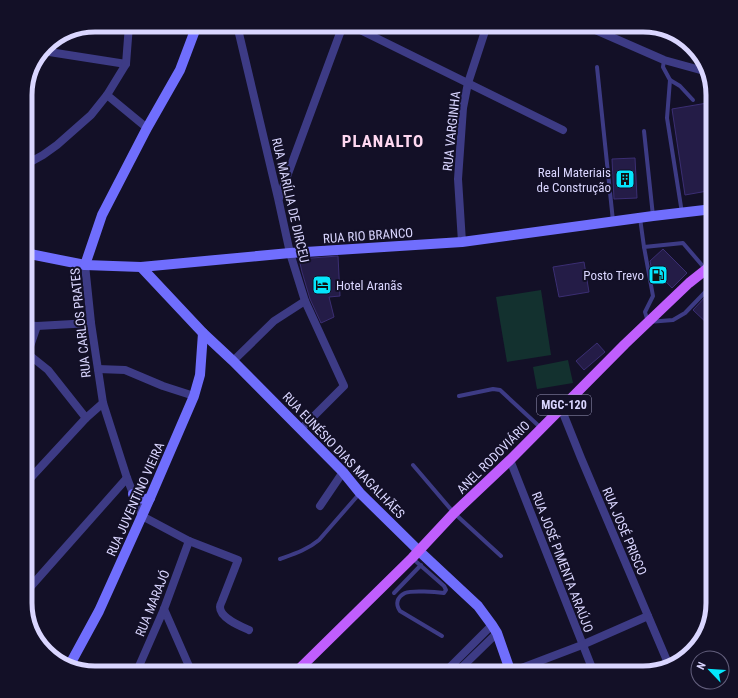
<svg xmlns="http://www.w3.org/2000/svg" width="738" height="698" font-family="'Roboto Condensed',sans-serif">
<rect width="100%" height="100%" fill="#131027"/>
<g fill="#13312f">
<polygon points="541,290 551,355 507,362 496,297"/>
<polygon points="568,360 573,383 537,389 533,367"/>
</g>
<g fill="#241c47" stroke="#3b2e73">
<polygon points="713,102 713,190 685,195 672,109"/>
<polygon points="635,158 637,198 614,199 612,159"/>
<polygon points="663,249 687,273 672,288 651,266 650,261"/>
<polygon points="338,256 340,296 329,297 334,317 321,323 310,299 302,272 299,259"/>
<polygon points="584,262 589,292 559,297 553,267"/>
<polygon points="707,295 713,301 713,323 710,326 693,310"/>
<polygon points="597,343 605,352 584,370 576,361"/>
</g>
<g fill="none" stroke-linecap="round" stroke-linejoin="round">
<g stroke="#3d3b85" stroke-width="4">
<polyline points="664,60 663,67 670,80 667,118 682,213"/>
<polyline points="597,67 613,221"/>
<polyline points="670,80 680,86 693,100"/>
<polyline points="644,131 653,216"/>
<polyline points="640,218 644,247 653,296 645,312 648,322 673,320 685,313 713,284"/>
<polyline points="644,247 683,243 713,278"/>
<polyline points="459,396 493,389 500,390 541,428"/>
<polyline points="413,465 454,513 501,556"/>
<path d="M412 558 444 586 446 590 444 593C436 592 412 590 405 593 397 597 395 604 400 611L442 636"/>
<path d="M280 559C294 554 307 550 319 540L360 493"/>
<polyline points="394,593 421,565"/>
</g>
<g stroke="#3d3b85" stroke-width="8">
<polyline points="237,25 278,198 290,253 305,301 344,386 301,429"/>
<polyline points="350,25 563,130"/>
<polyline points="584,25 664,60 704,71"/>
<polyline points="690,44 695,51"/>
<polyline points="43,51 126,64"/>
<polyline points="107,95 147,128"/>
<polyline points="25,165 43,155 57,145 91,115 107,95 126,64 129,25"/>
<polyline points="279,198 343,25"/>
<polyline points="462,242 458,179 463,108 468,83 487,25"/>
<path d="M85 265 91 323 103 403 127 478 142 516 189 541 238 560 222 601C221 603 220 605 220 607 220 618 240 626 249 630"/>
<polyline points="25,325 37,326 91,323"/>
<polyline points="28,354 48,370 86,418"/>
<polyline points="25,361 37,326"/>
<polyline points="233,361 274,321 305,301"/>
<polyline points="98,369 125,370 163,386 194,396"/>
<polyline points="561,408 581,458 668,663"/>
<polyline points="510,460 594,673"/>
<polyline points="25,484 86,418 103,403"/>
<polyline points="320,506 343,472"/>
<polyline points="25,593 127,478"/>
<polyline points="164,609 192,673"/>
<polyline points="511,672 582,645 648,616"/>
<polyline points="136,673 164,609 189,541"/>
<polyline points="444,673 492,625"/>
<polyline points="456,673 497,633"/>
</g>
<g stroke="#706efd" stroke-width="10">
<polyline points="25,253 85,265 141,267 290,253 462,242 653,216 713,209"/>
<polyline points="85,265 102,215 147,128 180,70 197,25"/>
<polyline points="141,267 203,333 233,361 343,472 360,493 418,550 478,606 492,625 497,633 511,673"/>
<path d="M133 494C139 499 143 500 150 498"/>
<polyline points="68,668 99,611 150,498 194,396 200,375 203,333"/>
</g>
<polyline stroke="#c05efd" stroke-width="10" points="295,673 412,558 454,513 510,460 625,344 689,283 713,264"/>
</g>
<defs>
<symbol id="building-square" viewBox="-11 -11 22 22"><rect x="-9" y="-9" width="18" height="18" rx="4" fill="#04e6fc" stroke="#131027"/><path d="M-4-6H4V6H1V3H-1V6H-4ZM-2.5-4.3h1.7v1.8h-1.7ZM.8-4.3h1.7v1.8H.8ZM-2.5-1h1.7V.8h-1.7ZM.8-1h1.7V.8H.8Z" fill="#111"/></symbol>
<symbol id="fuel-square" viewBox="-11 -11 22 22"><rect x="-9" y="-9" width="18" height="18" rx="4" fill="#04e6fc" stroke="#131027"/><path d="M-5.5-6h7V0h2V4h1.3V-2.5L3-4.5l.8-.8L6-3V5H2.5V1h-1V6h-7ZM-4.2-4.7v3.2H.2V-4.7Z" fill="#111"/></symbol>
<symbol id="hotel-square" viewBox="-11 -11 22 22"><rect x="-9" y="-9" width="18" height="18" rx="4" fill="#04e6fc" stroke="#131027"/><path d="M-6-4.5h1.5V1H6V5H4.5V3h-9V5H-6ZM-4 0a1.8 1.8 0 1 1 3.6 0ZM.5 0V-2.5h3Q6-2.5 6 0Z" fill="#111"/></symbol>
</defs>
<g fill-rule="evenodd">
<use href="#building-square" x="614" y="168" width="22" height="22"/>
<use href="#fuel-square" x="647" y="264" width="22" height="22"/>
<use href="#hotel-square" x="311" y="274" width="22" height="22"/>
</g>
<g text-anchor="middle" stroke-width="4" stroke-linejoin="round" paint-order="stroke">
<rect fill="#131027" stroke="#9e9bbe" stroke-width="1" x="537" y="395" width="54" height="20" rx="3"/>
<g font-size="12" font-weight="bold" fill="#dad6ff">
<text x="564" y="409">MGC-120</text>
</g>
<g font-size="13" fill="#dad6ff" stroke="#131027">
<text transform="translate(451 131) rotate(-84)" y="5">RUA VARGINHA</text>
<text transform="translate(291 200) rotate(77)" y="5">RUA MARÍLIA DE DIRCEU</text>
<text transform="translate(368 235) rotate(-4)" y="5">RUA RIO BRANCO</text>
<text transform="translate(80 323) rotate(-96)" y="5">RUA CARLOS PRATES</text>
<text transform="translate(344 455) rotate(46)" y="5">RUA EUNÉSIO DIAS MAGALHÃES</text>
<text transform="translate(493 457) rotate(-45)" y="5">ANEL RODOVIÁRIO</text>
<text transform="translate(135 499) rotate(-66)" y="5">RUA JUVENTINO VIEIRA</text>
<text transform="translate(625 531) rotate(67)" y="5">RUA JOSÉ PRISCO</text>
<text transform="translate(563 562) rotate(69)" y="5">RUA JOSÉ PIMENTA ARAÚJO</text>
<text transform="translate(152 603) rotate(-68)" y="5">RUA MARAJÓ</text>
</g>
<g font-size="13" fill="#dad6ff" stroke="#131027" text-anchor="end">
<text x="611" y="177">Real Materiais<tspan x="611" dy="15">de Construção</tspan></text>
<text x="644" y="280">Posto Trevo</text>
<text x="336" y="290" text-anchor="start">Hotel Aranãs</text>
</g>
<g font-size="17" font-weight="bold" letter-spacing="1" fill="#ffd8f1" stroke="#131027">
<text x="383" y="147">PLANALTO</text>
</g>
</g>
<path d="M0 0H738V698H0ZM95 32H643A63 63 0 0 1 706 95V603A63 63 0 0 1 643 666H95A63 63 0 0 1 32 603V95A63 63 0 0 1 95 32Z" fill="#131027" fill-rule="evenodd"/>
<path fill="none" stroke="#dad6ff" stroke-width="5" d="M95 32H643A63 63 0 0 1 706 95V603A63 63 0 0 1 643 666H95A63 63 0 0 1 32 603V95A63 63 0 0 1 95 32Z"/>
<g transform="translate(710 670) rotate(295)"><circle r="19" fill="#131027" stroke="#635f7d"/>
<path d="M0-3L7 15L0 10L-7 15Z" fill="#04e6fc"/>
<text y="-6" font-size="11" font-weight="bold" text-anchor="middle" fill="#dad6ff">N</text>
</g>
</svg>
